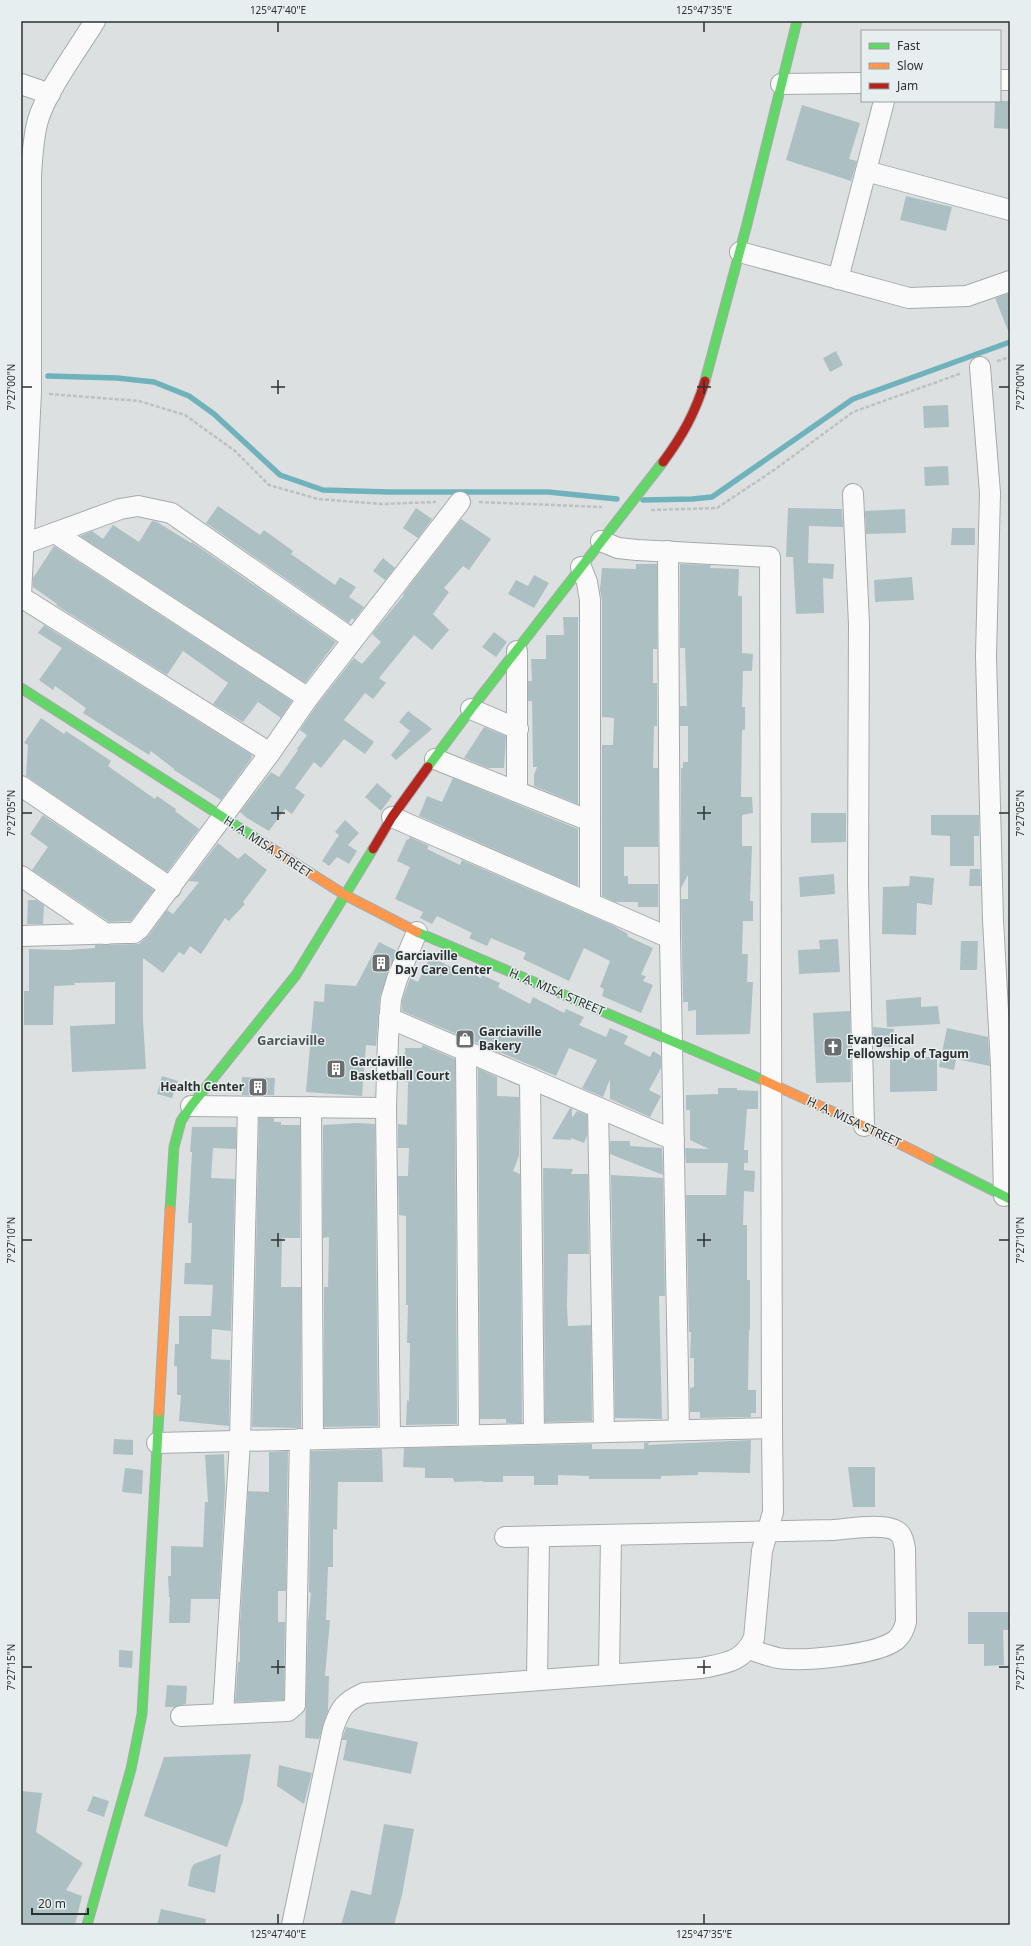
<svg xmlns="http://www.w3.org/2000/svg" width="1031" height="1946" font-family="'Noto Sans',sans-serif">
<rect width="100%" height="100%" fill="#dce0e0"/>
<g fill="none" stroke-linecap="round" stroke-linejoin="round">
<g stroke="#70b2bc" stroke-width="5.5">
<polyline points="48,376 117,378 154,382 189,396 214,414 280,475 323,490 389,492 548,492 617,499"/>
<polyline points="643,500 692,499 712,497 853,399 1010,342"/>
</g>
</g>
<g fill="#acc0c3">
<polygon points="995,101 1010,101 1010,129 994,128"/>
<polygon points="802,105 860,123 849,159 857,161 851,181 786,160"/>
<polygon points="906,196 952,207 946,231 900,220"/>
<polygon points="1010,293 1010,333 1009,333 995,298"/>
<polygon points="836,351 843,365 830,372 823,358"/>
<polygon points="948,405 949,427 924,428 923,406"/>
<polygon points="948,466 949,485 925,486 924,467"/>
<polygon points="218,506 260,535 264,530 293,551 291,554 335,585 340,577 356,587 349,597 364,607 354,620 352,618 349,623 206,523"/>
<polygon points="416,508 432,519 418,538 403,528"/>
<polygon points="788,508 842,509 843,527 809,526 808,563 834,564 833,579 823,578 824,613 796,614 793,557 786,557"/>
<polygon points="905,509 906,533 866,534 865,511"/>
<polygon points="461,519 491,539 469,570 463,566 444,588 449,592 433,614 449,630 432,650 414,635 379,678 386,683 373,699 365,693 344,720 374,742 365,754 344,739 321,768 314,762 295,788 305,795 292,814 285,809 269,831 247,818 240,812 271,772 279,777 298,750 297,749 307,735 300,730 317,705 354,658 362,664 381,642 372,634 404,595 403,594"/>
<polygon points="152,521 157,522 191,543 192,542 336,642 305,683 80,536 92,531 103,539 113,525 139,542"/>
<polygon points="952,528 975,528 975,545 951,545"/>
<polygon points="54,546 292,701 281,718 258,702 243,722 213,704 228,683 183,651 167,675 56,605 57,604 33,587 33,578"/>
<polygon points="383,558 395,568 385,580 373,571"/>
<polygon points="636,564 657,564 657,649 653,649 653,683 657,683 657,726 654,726 653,768 658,768 658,847 624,847 624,876 628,876 628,884 658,884 658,907 638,907 638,902 615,902 602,896 602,745 613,745 614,718 602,717 602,600 600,590 602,568 636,569"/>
<polygon points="680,564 711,565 710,568 739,569 738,596 742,596 742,653 753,654 752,671 743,671 742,707 745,707 745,730 742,730 741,797 752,797 753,813 742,815 742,846 752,846 750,901 753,901 753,921 743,921 742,954 748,954 747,982 753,982 750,1034 696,1035 696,1010 688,1011 688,1002 683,1002 681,899 688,899 688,875 681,888 681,768 683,768 683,762 688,762 688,726 680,726 680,706 687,706 685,648 680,648"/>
<polygon points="534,575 549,583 534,608 508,594 516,580 528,586"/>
<polygon points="912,577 914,600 875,602 874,580"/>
<polygon points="563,617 578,617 578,804 534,786 534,775 537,767 533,767 532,701 528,701 528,681 532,681 531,659 546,659 546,635 564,635"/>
<polygon points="44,625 252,755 251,759 221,800 174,770 174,769 151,751 149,755 83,713 86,708 55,686 53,690 39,680 62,648 38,633"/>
<polygon points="494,632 507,642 496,657 482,647"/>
<polygon points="408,711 432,729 396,760 391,755 410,731 399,722"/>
<polygon points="41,718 64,734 66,731 111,761 108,766 155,799 157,796 176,809 175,811 199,829 167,872 26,776 28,745 24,743"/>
<polygon points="484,727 506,736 504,768 488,768 464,758"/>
<polygon points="453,778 578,829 578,886 419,816 427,796 442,802"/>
<polygon points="377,783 392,796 381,811 365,797"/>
<polygon points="811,813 846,813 846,842 811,843"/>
<polygon points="43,815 154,890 131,921 109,922 32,870 48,847 30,834"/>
<polygon points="931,815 979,815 979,836 974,836 974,866 950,866 950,836 931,835"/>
<polygon points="345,820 359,833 348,845 357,851 349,864 337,857 329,866 322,861 339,835 335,832"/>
<polygon points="410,837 429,846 427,849 460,865 462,860 612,925 628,934 627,936 653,948 641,975 646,976 643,981 653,985 641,1013 602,996 604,989 600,987 610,961 584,948 569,981 523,959 526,953 491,938 487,946 469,938 472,933 437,916 432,924 420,918 423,912 395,899 410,867 397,861 407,839 408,840"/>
<polygon points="218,843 238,859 245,853 267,870 243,902 245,904 229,921 225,918 201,954 190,946 184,955 179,952 163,973 143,958 143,1020 146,1069 72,1072 70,1026 115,1024 115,982 74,983 75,985 54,986 53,1025 24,1025 24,991 29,991 29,949 67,950 95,948 95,945 139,944 148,936 167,910 173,914 199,882 189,881"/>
<polygon points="970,869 980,869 981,886 969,886"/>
<polygon points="834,874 835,894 800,897 799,877"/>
<polygon points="910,876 934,878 932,905 917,903 916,935 882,934 883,887 909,886"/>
<polygon points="28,900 36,900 44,905 43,924 27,924"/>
<polygon points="838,939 840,972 799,974 798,950 820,949 819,940"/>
<polygon points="961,941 978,941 977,970 960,970"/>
<polygon points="379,942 397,951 380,996 376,1046 366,1045 362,1096 306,1092 314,1001 324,1002 325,984 356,986"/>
<polygon points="430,957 458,970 459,966 481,978 482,975 500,983 498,987 530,1004 533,997 564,1013 566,1009 584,1017 579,1025 606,1037 610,1028 628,1036 624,1044 650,1057 653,1051 661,1056 661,1068 649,1090 661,1096 650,1117 610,1099 610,1079 603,1097 582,1088 597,1060 569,1048 556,1076 402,1011 402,1001 410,978 418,982"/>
<polygon points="921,997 921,1007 938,1006 940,1024 887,1027 886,1000"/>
<polygon points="850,1011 851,1082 816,1083 813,1013"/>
<polygon points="873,1027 894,1029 893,1047 874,1045"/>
<polygon points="947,1028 988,1037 990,1066 956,1059 954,1070 939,1067"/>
<polygon points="423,1045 455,1059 457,1424 406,1425 407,1400 409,1401 410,1343 407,1343 408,1305 406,1305 406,1216 399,1215 398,1176 408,1176 409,1148 398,1148 398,1124 407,1125 408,1082 404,1082 405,1048 421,1048"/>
<polygon points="937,1057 937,1091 890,1092 890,1058"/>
<polygon points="478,1068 497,1077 497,1096 519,1097 519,1156 513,1171 520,1174 522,1423 506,1423 506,1419 480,1419"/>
<polygon points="162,1076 178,1081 172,1098 157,1094"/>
<polygon points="242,1077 275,1078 274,1095 242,1095"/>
<polygon points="718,1088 737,1088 737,1090 758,1091 758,1109 747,1109 744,1150 748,1150 748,1163 744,1163 744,1170 755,1171 754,1192 744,1191 743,1225 747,1225 747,1280 750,1280 750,1330 749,1330 748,1390 756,1390 756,1413 751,1413 751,1417 700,1418 700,1412 690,1412 690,1388 694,1387 694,1358 690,1358 691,1332 689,1332 686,1195 726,1195 728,1163 686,1163 685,1148 709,1149 690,1140 690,1110 686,1110 686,1095 718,1094"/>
<polygon points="570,1108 572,1109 572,1118 577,1111 587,1115 587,1136 584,1143 571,1138 571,1140 552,1139"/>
<polygon points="259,1118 274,1118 274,1122 281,1122 281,1125 300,1125 300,1238 282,1238 281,1287 301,1287 301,1428 252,1427"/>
<polygon points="357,1123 375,1124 378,1426 324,1427 324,1287 328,1287 329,1237 323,1238 323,1125"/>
<polygon points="192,1127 236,1127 236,1149 213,1148 211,1178 235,1179 231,1331 212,1329 211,1359 230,1360 229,1426 179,1421 181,1395 177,1395 177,1366 174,1366 175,1344 179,1344 179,1316 211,1316 213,1285 184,1284 185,1263 191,1263 192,1223 188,1223 192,1152 190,1152"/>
<polygon points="610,1141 630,1141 630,1146 662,1148 663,1175 610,1154"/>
<polygon points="543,1168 573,1169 571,1174 588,1174 589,1254 568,1254 567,1306 568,1326 591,1325 592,1421 545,1422"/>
<polygon points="611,1175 663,1178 665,1296 659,1296 662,1419 615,1418"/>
<polygon points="114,1439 133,1440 133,1455 113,1454"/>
<polygon points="751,1440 750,1473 698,1472 698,1475 661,1476 661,1479 589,1479 589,1476 558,1475 558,1485 534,1485 534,1476 503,1476 503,1482 483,1482 483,1481 454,1482 453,1478 425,1478 425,1468 403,1467 404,1448 592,1444 592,1449 644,1449 644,1443 649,1442 648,1445"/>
<polygon points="382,1449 383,1482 338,1482 337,1530 333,1529 333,1567 328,1567 326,1620 330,1620 325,1676 329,1676 328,1711 319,1739 305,1738 308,1622 311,1593 309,1592 311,1451"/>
<polygon points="288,1451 286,1591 278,1591 278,1622 285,1622 284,1700 235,1702 238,1662 240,1662 240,1624 248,1491 269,1492 269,1452"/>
<polygon points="224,1454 225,1490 219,1599 191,1599 190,1623 169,1623 170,1597 169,1597 168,1576 171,1576 171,1546 203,1547 205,1502 208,1502 205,1455"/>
<polygon points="848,1467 875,1467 875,1507 853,1507"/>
<polygon points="125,1468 143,1470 142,1494 122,1492"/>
<polygon points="968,1612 1009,1612 1009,1630 1003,1630 1004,1665 984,1666 984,1644 968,1644"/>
<polygon points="119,1650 133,1651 132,1668 119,1667"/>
<polygon points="167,1685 187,1686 186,1704 174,1707 165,1707"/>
<polygon points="346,1727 418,1742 411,1774 343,1760 347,1740 342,1740"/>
<polygon points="251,1754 243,1801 227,1847 144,1816 164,1757"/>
<polygon points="279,1765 312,1773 304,1804 277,1786"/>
<polygon points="21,1791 42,1793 36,1832 83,1863 66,1890 82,1896 75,1925 21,1925"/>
<polygon points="93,1796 109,1801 104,1817 87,1811"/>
<polygon points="384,1824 414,1829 402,1895 394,1925 341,1925 351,1890 371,1895"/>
<polygon points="221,1854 215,1893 188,1886 191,1869 194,1864"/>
<polygon points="161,1909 206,1919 205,1925 157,1925"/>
</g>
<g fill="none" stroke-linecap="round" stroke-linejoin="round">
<defs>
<g id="street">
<polyline points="1000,80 1010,80"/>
<polyline points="21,84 50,94"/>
<polyline points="781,84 862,83"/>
<polyline points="866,171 1010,210"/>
<polyline points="740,252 909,298 967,296 1010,281"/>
<polyline points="838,279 884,101"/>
<polyline points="980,367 990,493 986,656 993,920 1001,1065 1004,1196"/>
<polyline points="853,494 859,624 858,883 864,1126"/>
<polyline points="55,533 308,698"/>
<polyline points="24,544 120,509 138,506 171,513 352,639"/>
<polyline points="668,551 670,938 679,1430"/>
<polyline points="581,567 587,582 590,600 590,903"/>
<path d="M21 595 31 392V176C32 158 33 138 38 120 47 90 78 49 95 21"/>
<polyline points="21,597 270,753"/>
<polyline points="471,709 518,729"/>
<polyline points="435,759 590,821"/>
<polyline points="21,786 171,888"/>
<polyline points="517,792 517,651"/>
<polyline points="392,817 670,938"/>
<polyline points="21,876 106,934"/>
<polyline points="21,936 124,933 134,933 139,929 270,753 308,698 460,502"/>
<polyline points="389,1018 674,1140"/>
<polyline points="466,1051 469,1435"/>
<polyline points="530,1078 534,1434"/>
<polyline points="191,1106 386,1108"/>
<polyline points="311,1107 313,1439"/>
<polyline points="598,1108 604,1432"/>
<polyline points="390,1437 386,1108 388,1039 391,999 397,979 417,932"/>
<polyline points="157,1443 772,1428"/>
<path d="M505 1537 833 1530C848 1529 886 1522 898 1532 903 1536 904 1543 905 1549L906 1622C904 1629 902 1635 896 1640 877 1655 802 1662 778 1658 768 1656 758 1652 749 1649"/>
<polyline points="609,1675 611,1535"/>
<polyline points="537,1680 539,1537"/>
<polyline points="223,1713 240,1441 248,1108"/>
<polyline points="181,1716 288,1711 295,1705 300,1439"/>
<path d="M292 1925 333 1729C340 1708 344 1702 364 1693L702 1668C726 1663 743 1662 754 1638L762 1551 773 1512 772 1428 770 557 637 550 618 548 601 541"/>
</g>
<g id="fast">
<polyline points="705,381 747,224 797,21"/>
<polyline points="21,688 260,841"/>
<polyline points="428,767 471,709 663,462"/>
<polyline points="417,932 763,1080"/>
<polyline points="930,1159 1010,1199"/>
<polyline points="170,1210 174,1147 181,1121 191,1106 296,975 373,849"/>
<polyline points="87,1925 131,1769 142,1714 159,1412"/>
</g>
<g id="slow">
<polyline points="260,841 345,895 417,932"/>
<polyline points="763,1080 864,1126 930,1159"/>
<polyline points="159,1412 170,1210"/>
</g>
<g id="jam">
<path d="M663 462C683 435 695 413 705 381"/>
<polyline points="373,849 392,817 428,767"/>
</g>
</defs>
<use href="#street" stroke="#a7aaab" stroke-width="22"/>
<use href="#fast" stroke="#a7aaab" stroke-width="11"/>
<use href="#slow" stroke="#a7aaab" stroke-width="11"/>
<use href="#jam" stroke="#a7aaab" stroke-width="11"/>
<g stroke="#bfc0c0" stroke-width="2.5" stroke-dasharray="4 2" stroke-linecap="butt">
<polyline points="997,361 1010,357"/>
<polyline points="49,394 139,401 185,415 235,451 269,485 318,499 382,504 436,502"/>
<polyline points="479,502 602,507"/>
<polyline points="651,510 717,508 774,470 853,412 962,373"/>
</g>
<use href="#street" stroke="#fafafa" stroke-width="20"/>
<use href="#fast" stroke="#63d668" stroke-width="9"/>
<use href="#slow" stroke="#ff974d" stroke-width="9"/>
<use href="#jam" stroke="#b3261e" stroke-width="9"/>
</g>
<path fill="none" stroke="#2e3131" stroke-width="1.5" d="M278 22V32M704 22V32M278 380V394M704 380V394M22 387H32M271 387H285M697 387H711M999 387H1009M278 806V820M704 806V820M22 813H32M271 813H285M697 813H711M999 813H1009M278 1233V1247M704 1233V1247M22 1240H32M271 1240H285M697 1240H711M999 1240H1009M278 1660V1674M704 1660V1674M22 1667H32M271 1667H285M697 1667H711M999 1667H1009M278 1914V1924M704 1914V1924"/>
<defs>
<symbol id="building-square" viewBox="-11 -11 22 22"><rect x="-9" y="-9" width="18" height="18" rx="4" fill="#6b6e6e" stroke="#e7eeef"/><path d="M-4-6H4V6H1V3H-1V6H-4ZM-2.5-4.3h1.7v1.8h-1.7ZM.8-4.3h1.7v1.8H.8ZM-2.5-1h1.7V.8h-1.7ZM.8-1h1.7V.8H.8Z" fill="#fff"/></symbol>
<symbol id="shop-square" viewBox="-11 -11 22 22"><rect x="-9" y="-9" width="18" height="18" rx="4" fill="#6b6e6e" stroke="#e7eeef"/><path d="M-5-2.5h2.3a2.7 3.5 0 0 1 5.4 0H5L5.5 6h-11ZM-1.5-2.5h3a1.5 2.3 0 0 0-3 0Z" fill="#fff"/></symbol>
<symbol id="church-square" viewBox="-11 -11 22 22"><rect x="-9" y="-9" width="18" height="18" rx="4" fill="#6b6e6e" stroke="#e7eeef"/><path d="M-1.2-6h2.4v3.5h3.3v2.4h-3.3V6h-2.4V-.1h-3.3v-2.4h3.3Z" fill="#fff"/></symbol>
</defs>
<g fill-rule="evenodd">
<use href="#building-square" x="370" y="952" width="22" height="22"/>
<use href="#shop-square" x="454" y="1028" width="22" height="22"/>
<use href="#church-square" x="822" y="1036" width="22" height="22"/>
<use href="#building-square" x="325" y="1058" width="22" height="22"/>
<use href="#building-square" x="247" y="1076" width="22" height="22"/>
</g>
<g text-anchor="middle" stroke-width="3" stroke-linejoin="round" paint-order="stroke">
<g font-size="12" fill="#2e3131" stroke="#e7eeef">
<text transform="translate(268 847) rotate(33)" y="4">H. A. MISA STREET</text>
<text transform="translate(557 992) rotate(23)" y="4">H. A. MISA STREET</text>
<text transform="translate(854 1122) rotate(25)" y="4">H. A. MISA STREET</text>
</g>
<g font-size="12" font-weight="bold" fill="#2e3131" stroke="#e7eeef" text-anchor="start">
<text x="395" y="960">Garciaville<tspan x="395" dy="14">Day Care Center</tspan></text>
<text x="479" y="1036">Garciaville<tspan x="479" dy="14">Bakery</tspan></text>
<text x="847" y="1044">Evangelical<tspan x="847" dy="14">Fellowship of Tagum</tspan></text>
<text x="350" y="1066">Garciaville<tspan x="350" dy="14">Basketball Court</tspan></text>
<text x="244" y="1091" text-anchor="end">Health Center</text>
</g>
<g font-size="13" font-weight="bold" fill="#505657" stroke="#e7eeef">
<text x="291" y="1045">Garciaville</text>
</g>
</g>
<rect width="1031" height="1946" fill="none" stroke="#e7eeef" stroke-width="44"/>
<rect x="861" y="30" width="140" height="72" fill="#e7eeef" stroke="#9da2a3"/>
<rect x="869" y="43" width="20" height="6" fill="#63d668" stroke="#9da2a3"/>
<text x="897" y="50" font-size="12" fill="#2e3131">Fast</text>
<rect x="869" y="63" width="20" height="6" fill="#ff974d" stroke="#9da2a3"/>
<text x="897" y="70" font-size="12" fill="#2e3131">Slow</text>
<rect x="869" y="83" width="20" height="6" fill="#b3261e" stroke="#9da2a3"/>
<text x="897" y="90" font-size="12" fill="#2e3131">Jam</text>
<path d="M32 1908v6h56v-6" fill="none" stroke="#2e3131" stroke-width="2"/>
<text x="38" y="1908" font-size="12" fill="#2e3131" stroke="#e7eeef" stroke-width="3" paint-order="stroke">20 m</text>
<rect x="22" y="22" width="987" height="1902" fill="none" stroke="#2e3131" stroke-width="1.5"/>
<g font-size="10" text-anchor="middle" fill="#2e3131">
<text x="278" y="14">125°47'40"E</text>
<text x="704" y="14">125°47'35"E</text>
<text transform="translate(1020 387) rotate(-90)" y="4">7°27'00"N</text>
<text transform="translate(11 387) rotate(-90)" y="4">7°27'00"N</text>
<text transform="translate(1020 813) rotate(-90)" y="4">7°27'05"N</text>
<text transform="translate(11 813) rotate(-90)" y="4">7°27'05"N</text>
<text transform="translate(11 1240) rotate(-90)" y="4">7°27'10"N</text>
<text transform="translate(1020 1240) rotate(-90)" y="4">7°27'10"N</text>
<text transform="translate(11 1667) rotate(-90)" y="4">7°27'15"N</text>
<text transform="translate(1020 1667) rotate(-90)" y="4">7°27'15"N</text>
<text x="278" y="1938">125°47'40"E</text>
<text x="704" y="1938">125°47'35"E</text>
</g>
</svg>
